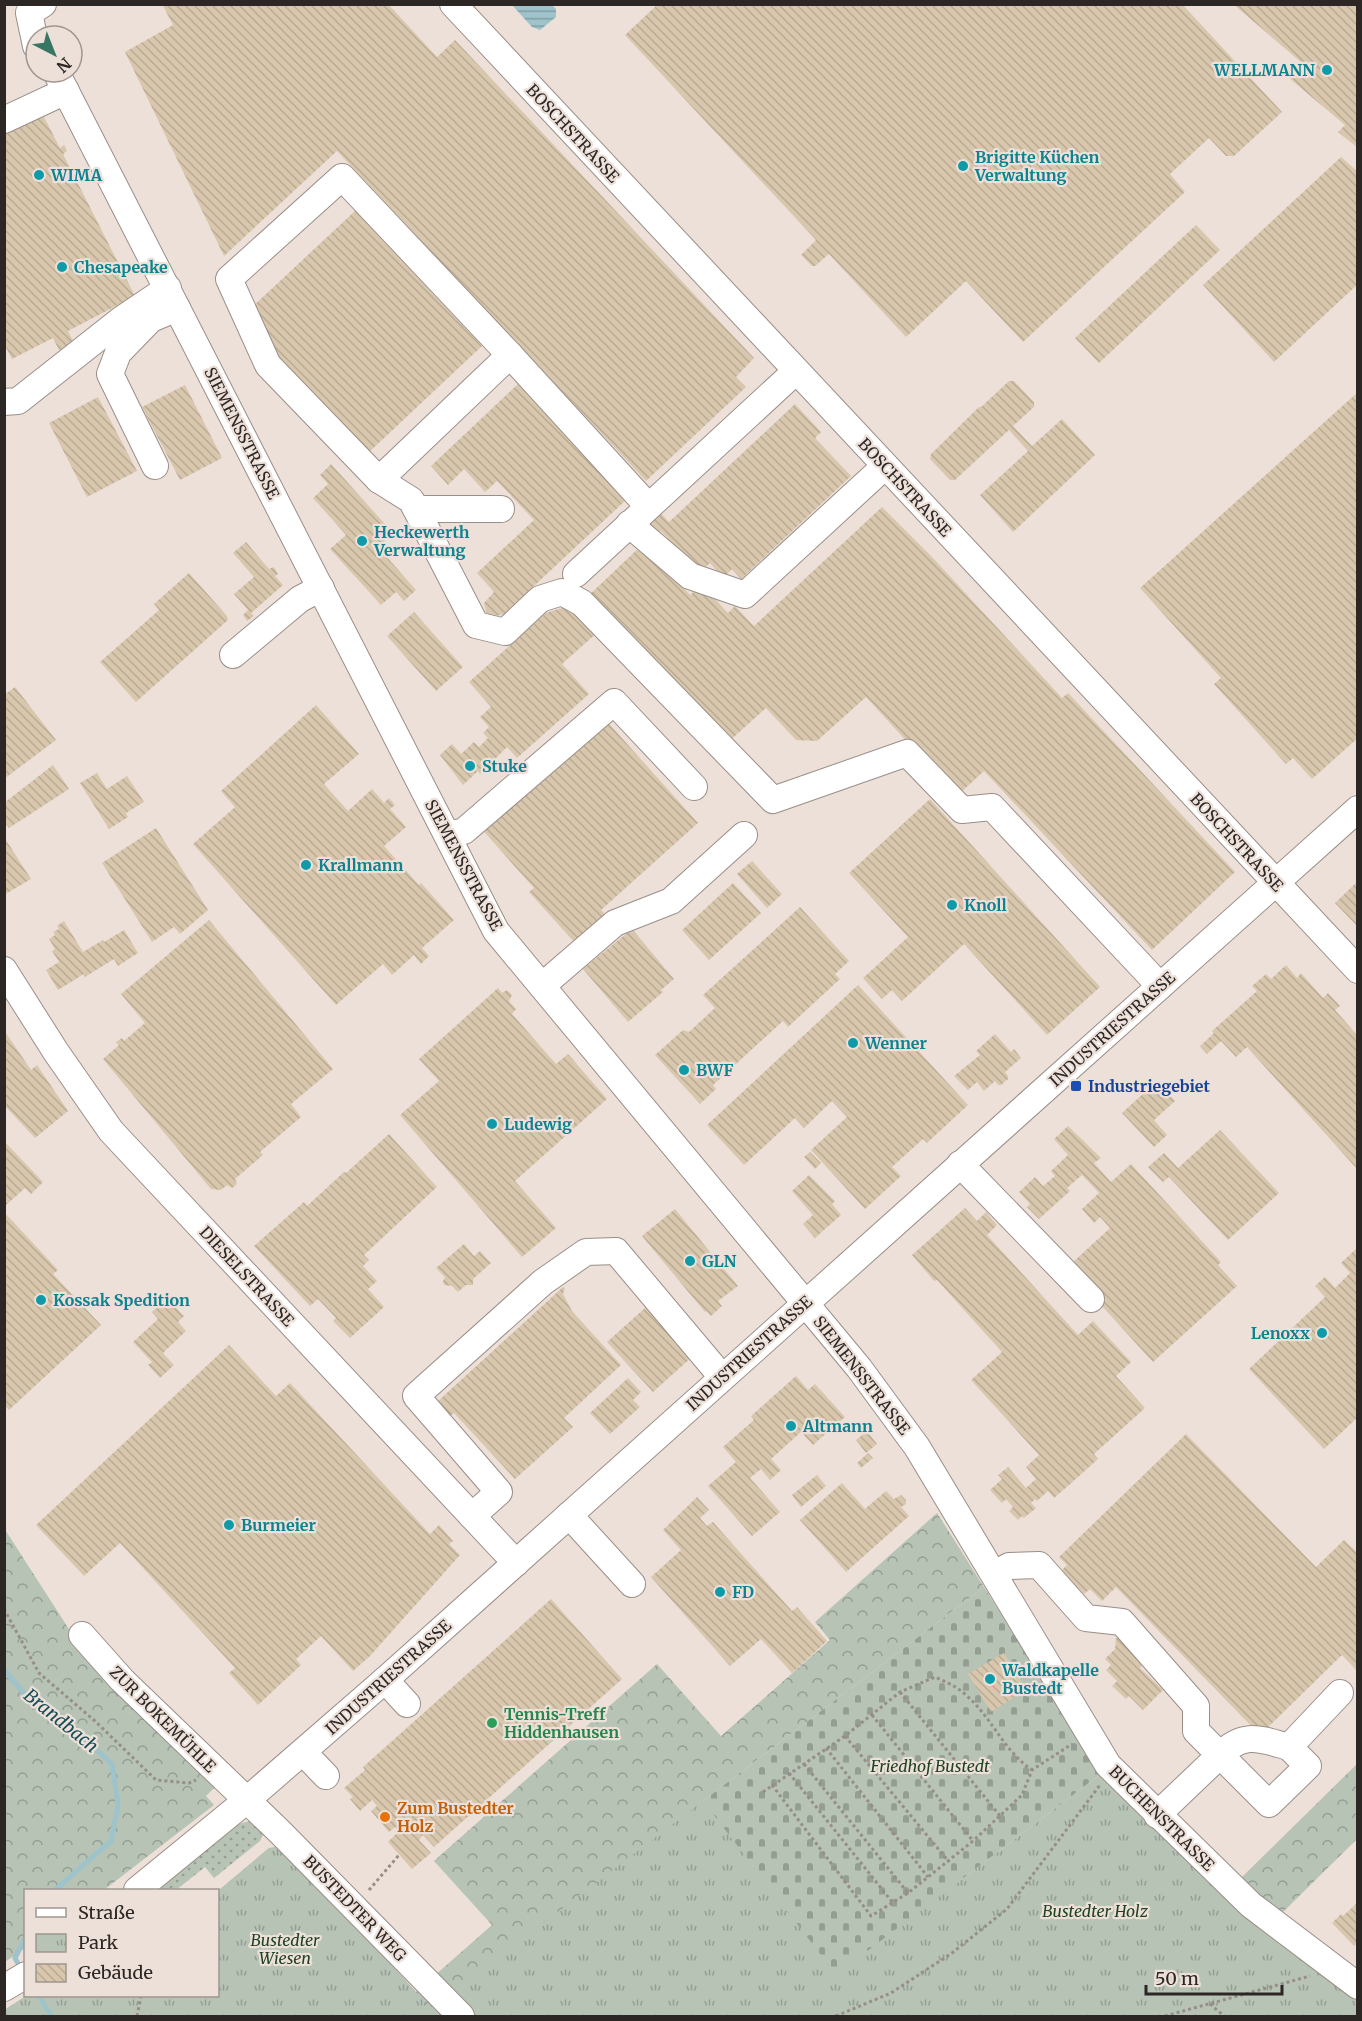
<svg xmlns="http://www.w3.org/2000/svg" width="1362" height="2021" font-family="Merriweather,serif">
<defs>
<pattern id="grass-dots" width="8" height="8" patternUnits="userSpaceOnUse" patternTransform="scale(1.5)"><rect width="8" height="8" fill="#b6c3b5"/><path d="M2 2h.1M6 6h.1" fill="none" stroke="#949e93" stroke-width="1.8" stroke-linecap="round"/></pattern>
<pattern id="forest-crowns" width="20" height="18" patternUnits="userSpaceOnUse" patternTransform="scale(1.5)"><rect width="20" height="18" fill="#b6c3b5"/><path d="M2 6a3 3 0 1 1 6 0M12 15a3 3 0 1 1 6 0" fill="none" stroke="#949e93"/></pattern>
<pattern id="cemetery-stones" width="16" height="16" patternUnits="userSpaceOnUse" patternTransform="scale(1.5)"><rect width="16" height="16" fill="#b6c3b5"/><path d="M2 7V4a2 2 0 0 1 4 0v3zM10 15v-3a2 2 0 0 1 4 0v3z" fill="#949e93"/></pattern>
<pattern id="park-tufts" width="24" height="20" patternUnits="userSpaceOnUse" patternTransform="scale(1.5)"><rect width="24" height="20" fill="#b6c3b5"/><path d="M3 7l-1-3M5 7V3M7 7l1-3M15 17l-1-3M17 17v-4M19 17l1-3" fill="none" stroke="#949e93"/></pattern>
<pattern id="water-rules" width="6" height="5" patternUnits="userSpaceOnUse" patternTransform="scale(1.5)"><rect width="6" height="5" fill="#9ec3ca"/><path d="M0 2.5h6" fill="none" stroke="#819ea4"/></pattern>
<pattern id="building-back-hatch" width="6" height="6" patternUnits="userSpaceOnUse" patternTransform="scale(1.5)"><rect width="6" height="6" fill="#d9c7ad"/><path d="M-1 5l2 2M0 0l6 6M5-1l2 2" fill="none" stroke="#baab95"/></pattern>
</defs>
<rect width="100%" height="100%" fill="#ece0d9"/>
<polygon fill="url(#grass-dots)" points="250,1821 262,1825 264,1833 260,1841 214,1878 205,1867 176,1890 156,1890 239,1824"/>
<g fill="url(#forest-crowns)">
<polygon points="937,1513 984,1587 703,1801 1357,2016 5,2016 4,2010 26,1996 218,1996 218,1891 269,1848 290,1852 416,1992 492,1925 434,1861 657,1664 721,1736 830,1640 815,1622"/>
<polygon points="4,1528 74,1637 216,1786 206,1796 214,1805 104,1890 26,1890 25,1948 5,1962"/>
<polygon points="1357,1764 1357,1839 1281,1914 1241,1878"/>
</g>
<polygon fill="url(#cemetery-stones)" points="984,1587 1102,1773 836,1975 703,1801"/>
<polygon fill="url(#park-tufts)" points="1102,1773 1358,1998 1357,2016 5,2016 5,2010 26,1996 218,1996 218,1891 269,1848 280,1846 290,1852 431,2009 703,1801 836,1975"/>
<polygon fill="url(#water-rules)" points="512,5 552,5 556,9 556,17 540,30 532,27"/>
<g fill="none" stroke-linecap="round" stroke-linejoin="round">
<g stroke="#9ec3ca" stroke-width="5">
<polyline points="4,1670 29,1699 71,1726 112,1764 118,1805 111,1841 55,1890"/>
<polyline points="21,1969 15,1958 26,1937"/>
<polyline points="39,1996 51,2016"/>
</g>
</g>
<g fill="url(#building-back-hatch)">
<polygon points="162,4 388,4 437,57 455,40 754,358 736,377 746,387 646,481 337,151 224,256 125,52 173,25"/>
<polygon points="658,4 1182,4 1282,112 1234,156 1226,156 1209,138 1170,174 1185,192 1023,342 966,281 906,337 829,254 815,266 812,266 801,255 816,240 625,35"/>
<polygon points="1233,4 1358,4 1358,148 1338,132 1345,125 1289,78 1302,63"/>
<polygon points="43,115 60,148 64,145 67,151 63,154 135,296 68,331 74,343 59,350 53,338 12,359 4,344 4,134"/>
<polygon points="1341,157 1358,172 1358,284 1274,362 1203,285"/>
<polygon points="355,211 482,346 366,455 275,359 250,309"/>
<polygon points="1196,225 1220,250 1099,363 1075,338"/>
<polygon points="1009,381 1014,381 1034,402 1034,407 1013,426 1032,446 1062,419 1095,455 1013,532 980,495 1028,451 1009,430 955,480 950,480 930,459 931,454 979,407 981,407"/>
<polygon points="518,384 626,500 504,614 492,617 486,612 484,603 494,592 477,573 534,520 497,481 485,492 464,469 448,485 431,466"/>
<polygon points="185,385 222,458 180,480 142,407"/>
<polygon points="1358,392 1358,738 1312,779 1293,758 1286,764 1214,684 1221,678 1140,588"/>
<polygon points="98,397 137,471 87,497 49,423"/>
<polygon points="795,404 821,432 815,438 851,476 741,579 732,569 723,578 710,563 700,572 661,531 657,535 646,523 659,511 669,522"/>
<polygon points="331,464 393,533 378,547 416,590 404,601 396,592 381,605 330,549 346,535 313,498 328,484 320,475"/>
<polygon points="882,507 932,557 1062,698 1068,693 1235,872 1152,950 984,771 957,796 866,697 817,741 796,740 766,708 725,745 587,597 643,544 690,595 702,585 728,613 735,606 754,626"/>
<polygon points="246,542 269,569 274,567 278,574 275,576 283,585 251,613 254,616 247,621 243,615 248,610 234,594 254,577 233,553"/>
<polygon points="189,573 227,616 228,620 136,702 100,662 159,610 154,604"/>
<polygon points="565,607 586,616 599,631 562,664 589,694 517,758 507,747 480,774 478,771 463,785 440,755 452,744 461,754 474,742 479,747 488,738 483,733 489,727 480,717 491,707 469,682 546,613"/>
<polygon points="414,612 463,667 436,691 387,636"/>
<polygon points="15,687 56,740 4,779 4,695"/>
<polygon points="316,705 359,754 324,784 348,811 372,789 384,803 389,798 395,805 390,809 406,827 384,846 419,885 421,883 454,920 422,948 429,956 421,964 414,955 392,975 383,964 336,1005 193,844 235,807 221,791"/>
<polygon points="603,717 698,823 601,910 607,916 576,944 529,892 534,888 480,827"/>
<polygon points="53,765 69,789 9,828 4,822 4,803"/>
<polygon points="97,773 107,789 127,776 144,802 126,813 128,817 109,829 80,783"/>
<polygon points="930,799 1100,987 1047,1035 964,944 902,1001 892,990 882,999 863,978 908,937 849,873"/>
<polygon points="156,828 208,910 180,934 174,927 152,942 102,863"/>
<polygon points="4,837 31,879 4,895"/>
<polygon points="752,861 782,894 767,908 737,874"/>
<polygon points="1358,881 1358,927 1335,903"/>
<polygon points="733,883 761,913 709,960 682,930"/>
<polygon points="800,907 849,961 835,974 840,979 788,1027 783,1021 713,1085 716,1089 700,1104 655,1055 683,1030 689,1032 715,1008 703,995"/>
<polygon points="209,920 333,1069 291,1104 301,1117 260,1152 263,1155 235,1179 237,1184 232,1188 227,1185 221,1190 211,1189 103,1059 119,1045 116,1042 122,1038 124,1041 145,1023 121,994"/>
<polygon points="64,921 83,952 103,940 104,942 124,930 138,953 118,966 114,959 85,977 84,974 58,990 46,970 59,962 52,951 55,949 49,939 55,935 53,932 59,929 57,926"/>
<polygon points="632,929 674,979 661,990 663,992 628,1022 583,969"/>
<polygon points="1286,965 1297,978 1301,973 1323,998 1328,993 1340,1006 1335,1010 1358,1036 1358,1170 1247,1047 1236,1057 1221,1041 1207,1054 1200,1046 1214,1033 1212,1031 1257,991 1252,986 1266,974 1271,979"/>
<polygon points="858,985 968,1105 927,1143 923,1139 892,1167 901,1176 865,1209 811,1150 847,1117 832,1101 804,1128 795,1118 744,1165 707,1125"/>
<polygon points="498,988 502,993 507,990 512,995 509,1001 516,1009 512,1014 556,1064 568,1054 607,1099 515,1181 556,1228 522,1257 400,1115 439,1081 419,1059"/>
<polygon points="4,1030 31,1070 37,1065 68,1111 35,1138 4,1105"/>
<polygon points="995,1034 1011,1052 1014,1049 1021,1058 1005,1072 1008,1076 1008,1079 1001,1085 998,1085 995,1081 984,1091 977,1082 968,1090 954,1076 980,1055 976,1051"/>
<polygon points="1157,1081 1175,1101 1154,1120 1167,1135 1154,1147 1122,1113"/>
<polygon points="1068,1126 1101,1158 1094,1163 1111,1182 1131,1164 1221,1262 1218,1265 1237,1286 1153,1362 1101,1305 1106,1300 1072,1263 1110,1228 1100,1217 1094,1223 1082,1209 1099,1193 1082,1175 1067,1188 1070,1191 1039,1219 1027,1207 1030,1204 1019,1192 1035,1177 1043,1186 1055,1176 1051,1171 1068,1155 1054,1139"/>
<polygon points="1220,1130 1279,1193 1228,1240 1169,1177 1163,1182 1148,1167 1164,1153 1178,1168"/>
<polygon points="389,1134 437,1187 364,1255 369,1260 363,1266 377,1281 368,1289 384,1307 350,1338 333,1321 336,1318 318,1299 310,1306 254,1246 304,1202 307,1206 344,1172 346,1173"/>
<polygon points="4,1141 43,1182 31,1194 25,1188 4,1207"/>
<polygon points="810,1152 821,1163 815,1169 804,1157"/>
<polygon points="809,1175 835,1201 832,1204 841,1215 815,1238 803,1224 813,1215 792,1191"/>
<polygon points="965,1208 977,1221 986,1212 997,1225 987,1235 1078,1335 1093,1321 1131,1362 1116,1376 1145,1408 1094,1454 1098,1459 1068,1486 1054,1498 1048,1491 1037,1501 1035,1499 1031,1503 1036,1508 1024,1518 1022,1516 1018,1520 1009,1511 1013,1507 1006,1499 1002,1503 990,1490 1002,1479 998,1475 1008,1467 1026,1488 1036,1479 1026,1467 1039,1455 971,1380 1002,1352 937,1280 934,1281 912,1255"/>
<polygon points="675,1209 738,1286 718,1301 722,1306 711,1316 706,1311 705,1312 642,1236"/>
<polygon points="4,1212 58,1270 53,1274 101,1325 9,1410 4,1405"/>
<polygon points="464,1244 474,1256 480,1251 491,1263 473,1279 473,1285 466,1285 458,1292 452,1286 444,1285 443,1281 445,1277 436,1268"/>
<polygon points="1358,1247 1358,1417 1324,1449 1249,1369 1325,1297 1315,1286 1325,1277 1335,1288 1350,1273 1341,1263"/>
<polygon points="563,1287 565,1288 563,1294 572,1311 621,1365 564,1418 573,1427 515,1479 454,1413 450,1416 437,1402"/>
<polygon points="166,1298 184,1316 178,1322 186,1331 163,1353 174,1365 160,1378 148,1365 152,1362 133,1342 158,1319 152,1312"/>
<polygon points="646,1307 692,1357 653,1392 607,1342"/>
<polygon points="229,1345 276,1396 290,1383 430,1534 439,1525 453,1541 449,1544 460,1555 370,1656 353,1671 321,1636 296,1659 301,1665 258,1705 229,1673 235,1668 120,1543 84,1576 36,1525"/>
<polygon points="796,1376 808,1390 815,1384 845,1417 813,1445 801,1432 771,1459 781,1470 770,1480 761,1469 750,1478 780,1512 752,1536 708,1486 736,1462 723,1447 754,1420 751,1416"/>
<polygon points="628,1378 641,1392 633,1400 640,1407 610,1434 590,1413"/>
<polygon points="867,1431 877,1444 866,1453 856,1440"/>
<polygon points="1186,1434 1316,1567 1344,1540 1358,1553 1358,1672 1342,1655 1260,1735 1116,1587 1102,1601 1090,1589 1084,1594 1061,1571 1067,1565 1059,1557"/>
<polygon points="868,1453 873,1458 861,1468 857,1463"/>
<polygon points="817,1475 826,1486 801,1507 792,1495"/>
<polygon points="842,1483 865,1509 886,1491 894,1499 901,1495 906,1500 906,1504 901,1507 909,1516 846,1572 800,1520"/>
<polygon points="697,1497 709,1510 700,1518 707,1526 713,1522 792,1611 797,1607 827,1641 792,1673 761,1639 730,1666 651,1577 681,1550 663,1530"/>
<polygon points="551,1599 622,1679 434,1847 423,1835 419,1840 431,1853 412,1869 388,1842 399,1831 395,1827 389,1832 371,1811 377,1806 372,1800 360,1811 350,1799 353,1797 344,1788 365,1770 363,1767"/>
<polygon points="1116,1638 1126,1638 1148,1660 1140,1668 1163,1690 1143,1710 1129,1696 1126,1699 1112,1686 1117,1681 1106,1670 1111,1665 1105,1659 1115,1649"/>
<polygon points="1004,1653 1026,1690 991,1712 968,1674"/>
<polygon points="1358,1902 1358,1943 1354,1946 1332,1923 1341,1914 1343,1916"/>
</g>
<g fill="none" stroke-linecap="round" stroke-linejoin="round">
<defs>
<g id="minor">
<polyline points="453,4 1358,970"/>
<polyline points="36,46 29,13 43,4"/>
<polyline points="56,72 496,931 859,1368 917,1447 1108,1765 1251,1905 1358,1986"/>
<polyline points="4,120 66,91"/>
<polyline points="4,402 18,401 122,319 168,288"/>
<polyline points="155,466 110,374 118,353 151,319 177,308"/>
<polyline points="379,480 268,365 229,279 342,177 510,355"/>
<polyline points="416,509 476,625 505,632 540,599 562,592 582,603 773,800 907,753 962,810 992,807 1160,986"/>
<polyline points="501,509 416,509 411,500 379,480 510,355 648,506"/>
<polyline points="629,524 690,576 745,595 885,466"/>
<polyline points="576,574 796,371"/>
<polyline points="233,655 300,599 321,588"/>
<polyline points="448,835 464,831 614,702 694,787"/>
<polyline points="4,970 56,1052 111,1131 516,1563"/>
<polyline points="543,985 615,923 671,901 744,835"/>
<polyline points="960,1164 1091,1299"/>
<polyline points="569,1515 632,1584"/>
<polyline points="472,1516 499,1492 416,1396 543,1282 586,1252 616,1251 722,1377"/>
<polyline points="995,1574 1009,1566 1039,1565 1086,1618 1122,1622 1196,1706 1196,1731 1220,1755 1157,1815"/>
<polyline points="82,1635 122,1680 280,1832 461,2016"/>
<polyline points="385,1680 407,1704"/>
<path d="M1289 1747 1308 1766 1269 1804 1220 1755C1244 1731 1260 1739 1289 1747L1340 1693"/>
<polyline points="303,1752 326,1776"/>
<polyline points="137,1890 247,1800 385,1680 1358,809"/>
<polyline points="4,1988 26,1975"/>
</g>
</defs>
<use href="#minor" stroke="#9a8f88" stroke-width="28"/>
<g stroke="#978e89" stroke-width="3" stroke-dasharray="3 3" stroke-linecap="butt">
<polyline points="4,1609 39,1673 95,1721 156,1780 189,1783 196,1780"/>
<polyline points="900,1692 1000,1816"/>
<polyline points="872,1715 973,1841"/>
<polyline points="845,1736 949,1862"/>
<polyline points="826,1748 928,1877"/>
<polyline points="804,1764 908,1893"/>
<polyline points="789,1773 893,1903"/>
<polyline points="772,1785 871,1916 908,1893 973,1841 1022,1795 1032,1770 1072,1744"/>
<path d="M763 1792 845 1736 900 1692 935 1677C946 1682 958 1687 967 1696 992 1718 1004 1751 1032 1770"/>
<polyline points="369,1890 399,1855"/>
<polyline points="1210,2004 1224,2016"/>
<polyline points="137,2016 141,1996"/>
<polyline points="836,2016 891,1993 952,1953 1007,1909 1100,1785"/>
<polyline points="1165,2016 1310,1976"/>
</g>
<use href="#minor" stroke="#fff" stroke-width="26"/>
</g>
<g fill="#0f9aa8" stroke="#ece0d9" stroke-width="2">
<circle cx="1327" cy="70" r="6"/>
<circle cx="963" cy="166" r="6"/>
<circle cx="39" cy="175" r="6"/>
<circle cx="62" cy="267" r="6"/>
<circle cx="362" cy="541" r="6"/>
<circle cx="470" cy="766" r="6"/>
<circle cx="306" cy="865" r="6"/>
<circle cx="952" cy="905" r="6"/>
<circle cx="853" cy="1043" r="6"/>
<circle cx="684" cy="1070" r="6"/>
<circle cx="492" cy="1124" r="6"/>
<circle cx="690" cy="1261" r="6"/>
<circle cx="41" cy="1300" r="6"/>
<circle cx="1322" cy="1333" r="6"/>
<circle cx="791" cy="1426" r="6"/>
<circle cx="229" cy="1525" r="6"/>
<circle cx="720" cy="1592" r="6"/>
<circle cx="990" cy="1679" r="6"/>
</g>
<rect fill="#1a4fb4" stroke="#ece0d9" stroke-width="2" x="1070" y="1080" width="12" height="12" rx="3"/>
<circle fill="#2e9e5b" stroke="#ece0d9" stroke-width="2" cx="492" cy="1723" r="6"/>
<circle fill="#e8710a" stroke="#ece0d9" stroke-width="2" cx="385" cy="1817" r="6"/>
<g text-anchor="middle" stroke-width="4.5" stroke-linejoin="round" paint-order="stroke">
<g font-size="16" font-weight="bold" fill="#0d838f" stroke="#ece0d9" text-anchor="start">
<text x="1315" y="76" text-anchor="end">WELLMANN</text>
<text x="975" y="163">Brigitte Küchen<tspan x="975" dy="18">Verwaltung</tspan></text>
<text x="51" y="181">WIMA</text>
<text x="74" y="273">Chesapeake</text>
<text x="374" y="538">Heckewerth<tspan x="374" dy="18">Verwaltung</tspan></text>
<text x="482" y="772">Stuke</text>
<text x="318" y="871">Krallmann</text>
<text x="964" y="911">Knoll</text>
<text x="865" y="1049">Wenner</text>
<text x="696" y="1076">BWF</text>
<text x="504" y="1130">Ludewig</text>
<text x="702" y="1267">GLN</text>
<text x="53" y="1306">Kossak Spedition</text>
<text x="1310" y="1339" text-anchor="end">Lenoxx</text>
<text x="803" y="1432">Altmann</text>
<text x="241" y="1531">Burmeier</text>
<text x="732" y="1598">FD</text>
<text x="1002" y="1676">Waldkapelle<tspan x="1002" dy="18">Bustedt</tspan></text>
</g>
<g font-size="16" fill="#2c2725" stroke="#ece0d9">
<text transform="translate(573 133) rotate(47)" y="6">BOSCHSTRASSE</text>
<text transform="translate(242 433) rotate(63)" y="6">SIEMENSSTRASSE</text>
<text transform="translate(905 487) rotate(47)" y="6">BOSCHSTRASSE</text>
<text transform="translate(1237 842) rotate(47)" y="6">BOSCHSTRASSE</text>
<text transform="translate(464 865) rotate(62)" y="6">SIEMENSSTRASSE</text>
<text transform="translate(1112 1029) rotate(-42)" y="6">INDUSTRIESTRASSE</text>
<text transform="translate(247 1276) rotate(47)" y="6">DIESELSTRASSE</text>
<text transform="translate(749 1353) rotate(-42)" y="6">INDUSTRIESTRASSE</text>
<text transform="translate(862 1375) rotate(52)" y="6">SIEMENSSTRASSE</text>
<text transform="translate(388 1677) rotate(-42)" y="6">INDUSTRIESTRASSE</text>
<text transform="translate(163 1719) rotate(45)" y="6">ZUR BOKEMÜHLE</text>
<text transform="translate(1162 1818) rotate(45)" y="6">BUCHENSTRASSE</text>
<text transform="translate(355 1908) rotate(46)" y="6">BUSTEDTER WEG</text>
</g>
<g font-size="16" font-weight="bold" fill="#164399" stroke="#ece0d9" text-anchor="start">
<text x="1088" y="1092">Industriegebiet</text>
</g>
<g font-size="16" font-weight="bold" fill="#27864d" stroke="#ece0d9" text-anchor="start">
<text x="504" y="1720">Tennis-Treff<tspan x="504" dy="18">Hiddenhausen</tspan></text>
</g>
<g font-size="16" font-style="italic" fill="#1f4221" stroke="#ece0d9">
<text x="930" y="1772">Friedhof Bustedt</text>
<text x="1095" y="1917">Bustedter Holz</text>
<text x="285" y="1946">Bustedter<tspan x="285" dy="18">Wiesen</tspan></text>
</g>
<g font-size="16" font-weight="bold" fill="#c56008" stroke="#ece0d9" text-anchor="start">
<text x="397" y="1814">Zum Bustedter<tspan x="397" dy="18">Holz</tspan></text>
</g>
<g font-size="18" font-style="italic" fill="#184c56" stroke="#ece0d9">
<text transform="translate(61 1721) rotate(39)" y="6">Brandbach</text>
</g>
</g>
<rect width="1362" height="2021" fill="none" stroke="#2c2725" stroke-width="12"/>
<rect x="24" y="1889" width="195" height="108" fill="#ece0d9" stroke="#9f9691" stroke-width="1.5"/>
<rect x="36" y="1908" width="30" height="9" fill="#ffffff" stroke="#9f9691" stroke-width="1.5"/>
<text x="78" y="1919" font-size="18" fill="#2c2725">Straße</text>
<rect x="36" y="1934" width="30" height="18" fill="url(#park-tufts)" stroke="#9f9691" stroke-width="1.5"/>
<text x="78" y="1949" font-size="18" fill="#2c2725">Park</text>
<rect x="36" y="1964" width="30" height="18" fill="url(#building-back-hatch)" stroke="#9f9691" stroke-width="1.5"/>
<text x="78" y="1979" font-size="18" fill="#2c2725">Gebäude</text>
<g transform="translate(54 54) rotate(138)"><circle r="28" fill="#ece0d9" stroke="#9f9691" stroke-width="1.5"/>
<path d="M0-4.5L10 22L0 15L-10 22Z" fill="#377663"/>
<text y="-9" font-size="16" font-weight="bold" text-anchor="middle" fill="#2c2725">N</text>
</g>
<path d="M1146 1985v9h136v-9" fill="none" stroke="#2c2725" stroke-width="3"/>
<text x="1155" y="1985" font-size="18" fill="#2c2725" stroke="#ece0d9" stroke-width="4.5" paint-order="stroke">50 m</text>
</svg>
